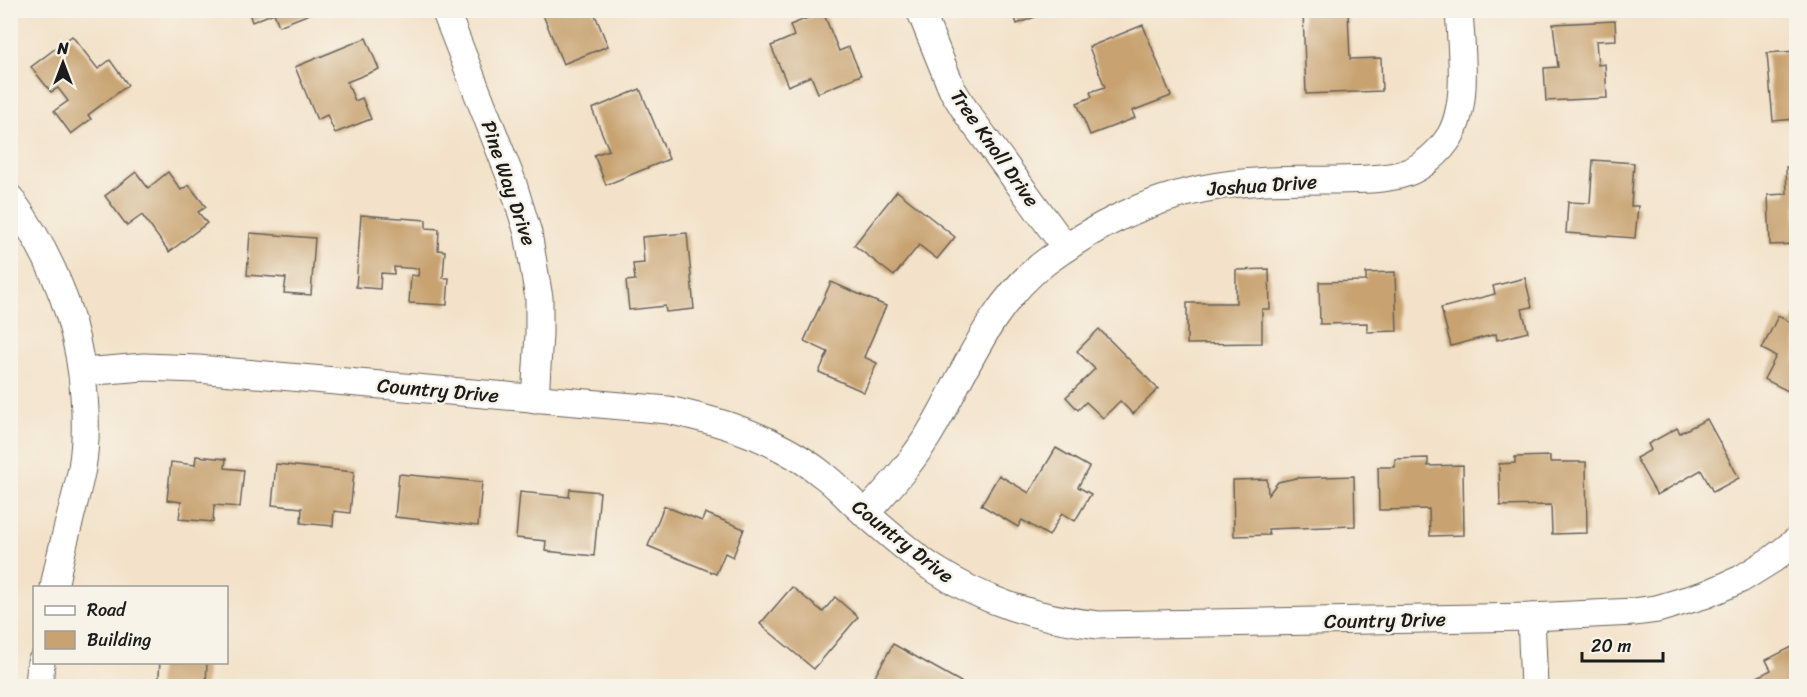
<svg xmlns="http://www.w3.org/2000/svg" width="1807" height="697" font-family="Sriracha,sans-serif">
<rect width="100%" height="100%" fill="#f7f3e8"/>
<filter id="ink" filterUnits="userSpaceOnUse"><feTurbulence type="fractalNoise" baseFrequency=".0167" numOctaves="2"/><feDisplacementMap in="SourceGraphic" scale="12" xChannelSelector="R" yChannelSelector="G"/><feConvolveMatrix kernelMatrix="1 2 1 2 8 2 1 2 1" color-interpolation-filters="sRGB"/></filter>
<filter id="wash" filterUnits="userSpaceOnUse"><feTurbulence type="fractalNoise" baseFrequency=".008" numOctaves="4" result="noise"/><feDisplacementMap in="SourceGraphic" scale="24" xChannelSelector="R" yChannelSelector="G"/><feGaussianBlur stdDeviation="1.35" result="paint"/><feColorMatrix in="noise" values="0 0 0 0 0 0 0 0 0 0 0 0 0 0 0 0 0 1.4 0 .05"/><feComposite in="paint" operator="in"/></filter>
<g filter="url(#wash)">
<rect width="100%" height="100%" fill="#f3e2c9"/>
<g id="blocks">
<g fill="#c8a371">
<polygon points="248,10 317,10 317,11 279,26 274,13 252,22"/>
<polygon points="541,10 593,10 608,46 563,64"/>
<polygon points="1012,10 1050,10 1050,11 1017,24"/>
<polygon points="1348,11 1350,59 1381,58 1382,91 1306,94 1303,12"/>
<polygon points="823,12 839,51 849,47 861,75 818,93 811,76 788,86 771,46 794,36 790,25"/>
<polygon points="1615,21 1616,40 1596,41 1598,65 1605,64 1607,98 1546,101 1544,68 1558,67 1553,24"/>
<polygon points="1143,25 1171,96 1132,111 1135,118 1090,135 1077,103 1092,97 1090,92 1105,87 1089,47"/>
<polygon points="72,36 98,69 110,60 128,85 88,115 91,119 71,134 54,111 68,101 58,88 51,92 31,67"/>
<polygon points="366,38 379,69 347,82 355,101 362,98 371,119 335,133 327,115 317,120 295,67"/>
<polygon points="1796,51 1796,119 1773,121 1767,53"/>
<polygon points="640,89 669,159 606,185 594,155 609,150 592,109"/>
<polygon points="1593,160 1634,163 1631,206 1638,206 1635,238 1566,233 1568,202 1590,203"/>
<polygon points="1786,167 1796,167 1796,244 1770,245 1768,195 1787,194"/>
<polygon points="136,172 148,188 168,172 181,190 189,185 206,207 198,212 207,223 169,252 142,215 127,226 105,196"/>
<polygon points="897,191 955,237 937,259 919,245 894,276 854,245"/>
<polygon points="361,215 426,220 426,228 439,229 438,250 445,251 443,278 449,278 447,305 409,303 411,275 418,276 419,269 394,267 394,274 381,273 380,289 356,287"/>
<polygon points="250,233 315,238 311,295 284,293 286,278 247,275"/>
<polygon points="687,233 694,309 666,312 665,306 629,310 626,281 635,280 633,264 644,263 642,237"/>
<polygon points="1269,269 1270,309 1262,309 1262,343 1187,344 1187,303 1236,303 1236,270"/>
<polygon points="1395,272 1397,331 1367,332 1367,323 1320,324 1319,282 1366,281 1366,273"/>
<polygon points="1525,278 1532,307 1522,309 1528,332 1497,340 1496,334 1451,346 1441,308 1495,294 1493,286"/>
<polygon points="831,282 886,306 864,357 877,363 864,392 819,372 828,352 804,341"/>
<polygon points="1796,313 1796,395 1764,379 1776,356 1762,349 1778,316 1792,323"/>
<polygon points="1099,329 1158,389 1133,414 1120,401 1103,418 1086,402 1078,410 1066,397 1095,369 1077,351"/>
<polygon points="1707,419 1739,478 1713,492 1701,470 1657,495 1636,458 1651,450 1648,444 1677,428 1680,433"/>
<polygon points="1056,448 1089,467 1078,487 1091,494 1075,521 1062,513 1049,536 1022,520 1018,527 981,505 999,475 1029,493"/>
<polygon points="196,456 226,459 225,468 244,470 240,507 214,505 213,522 179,519 181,502 167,500 171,462 195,465"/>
<polygon points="1550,456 1550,462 1586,462 1587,533 1552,534 1551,505 1500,506 1499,464 1515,463 1515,457"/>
<polygon points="1428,458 1428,466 1463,465 1464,535 1430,536 1429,509 1379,510 1378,467 1395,467 1395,459"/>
<polygon points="276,464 354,472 350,513 334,511 333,526 301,523 302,508 272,505"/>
<polygon points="399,474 482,482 478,526 395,517"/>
<polygon points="1354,476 1355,526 1268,529 1269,535 1234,536 1233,480 1267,479 1268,495 1278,482 1296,478"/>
<polygon points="570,489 600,492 594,556 545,551 546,541 516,538 520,492 569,497"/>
<polygon points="664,506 702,521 705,513 744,529 733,557 725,553 716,574 648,546"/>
<polygon points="792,587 823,612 835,597 858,617 814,669 760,624"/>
<polygon points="893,644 961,682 958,686 888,686 874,678"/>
<polygon points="1796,645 1796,686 1747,686 1746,683 1771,670 1766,660"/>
<polygon points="160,662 207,662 206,686 158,686"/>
</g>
</g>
</g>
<g filter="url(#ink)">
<use href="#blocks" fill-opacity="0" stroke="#676159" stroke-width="1.5"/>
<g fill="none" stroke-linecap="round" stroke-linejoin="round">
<defs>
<g id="minor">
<polyline points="445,10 512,181 528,233 539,298 539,334 535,399"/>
<polyline points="920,10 952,89 968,115 1066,248"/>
<path d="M10 198C53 257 79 322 84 395 86 419 86 444 82 468 74 508 61 547 54 588"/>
<path d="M83 372 144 367 198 369 668 410C709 419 749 430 785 450 798 457 812 466 823 475 839 487 852 503 867 515 888 533 909 552 931 567 984 602 1036 618 1098 625L1531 617 1634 612 1657 609 1707 594 1741 579 1773 559 1796 541"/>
<path d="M865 514C891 486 916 458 935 424 967 368 992 301 1047 261 1095 226 1144 201 1202 189 1244 180 1287 180 1329 180 1354 179 1382 181 1406 173 1423 167 1440 152 1450 136 1469 103 1461 48 1459 10"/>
<polyline points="1531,617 1534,686"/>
<polyline points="39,686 41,662"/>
</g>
</defs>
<use href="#minor" stroke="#676159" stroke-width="29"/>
<use href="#minor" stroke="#fff" stroke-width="27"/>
</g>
</g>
<g text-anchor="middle" stroke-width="5" stroke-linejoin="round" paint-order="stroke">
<g font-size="20" fill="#1c1c1c" stroke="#f7f3e8">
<text transform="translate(995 148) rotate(55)" y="7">Tree Knoll Drive</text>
<text transform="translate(509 183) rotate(71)" y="7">Pine Way Drive</text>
<text transform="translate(1262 185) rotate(-4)" y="7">Joshua Drive</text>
<text transform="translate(438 390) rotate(5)" y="7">Country Drive</text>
<text transform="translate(903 541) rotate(38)" y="7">Country Drive</text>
<text transform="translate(1385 620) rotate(-1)" y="7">Country Drive</text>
</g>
</g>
<rect width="1807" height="697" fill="none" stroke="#f7f3e8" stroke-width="36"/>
<rect x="33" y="586" width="195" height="78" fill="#f7f3e8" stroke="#9f9d96" stroke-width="1.5"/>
<rect x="45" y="606" width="30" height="9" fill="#ffffff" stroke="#9f9d96" stroke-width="1.5"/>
<text x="87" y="616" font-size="18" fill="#1c1c1c">Road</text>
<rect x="45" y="631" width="30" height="18" fill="#c8a371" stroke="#9f9d96" stroke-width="1.5"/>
<text x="87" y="646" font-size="18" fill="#1c1c1c">Building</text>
<g transform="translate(63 63)" stroke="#f7f3e8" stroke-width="4.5" paint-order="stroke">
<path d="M0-4.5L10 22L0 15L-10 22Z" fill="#1c1c1c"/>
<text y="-9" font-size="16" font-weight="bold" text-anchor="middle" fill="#1c1c1c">N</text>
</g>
<path d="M1582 652v9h81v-9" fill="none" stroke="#1c1c1c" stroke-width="3"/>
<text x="1591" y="652" font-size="18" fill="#1c1c1c" stroke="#f7f3e8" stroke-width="4.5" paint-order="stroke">20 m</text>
</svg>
